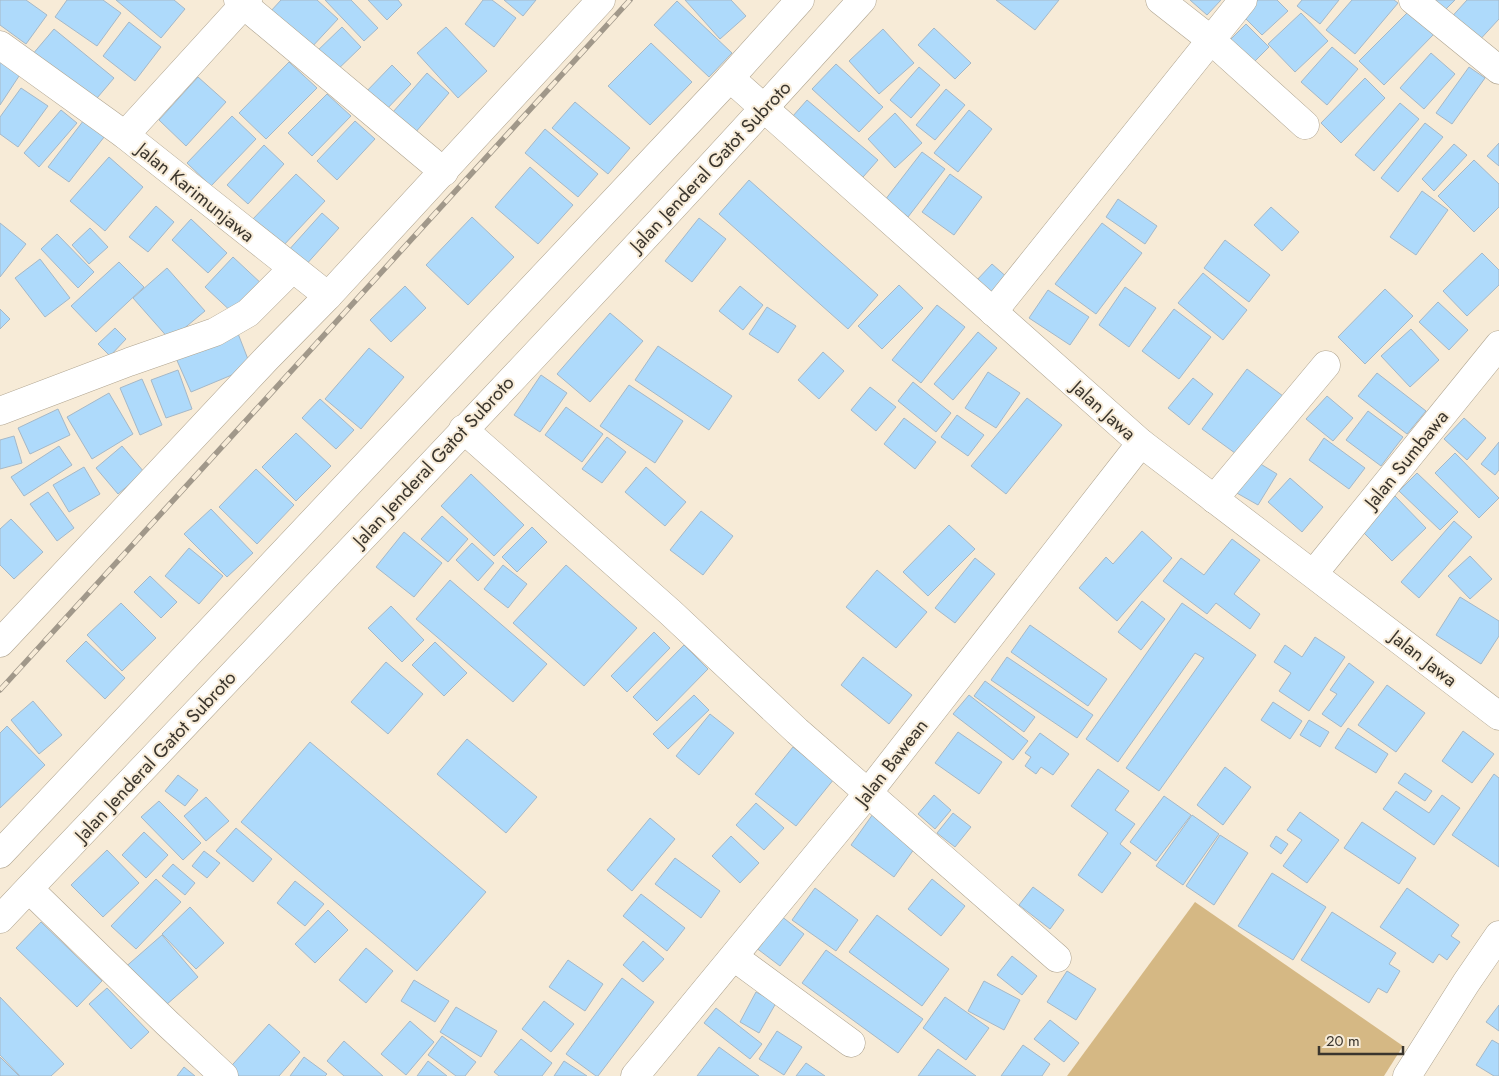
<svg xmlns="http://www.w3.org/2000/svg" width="1499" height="1076" font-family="Jost,sans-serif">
<rect width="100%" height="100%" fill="#f7ebd7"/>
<polygon fill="#d5b884" points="1195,902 1403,1046 1384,1076 1067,1076"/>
<g fill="#aedafb" stroke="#a5b8c7">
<polygon points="0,0 26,0 47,15 26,44 0,25"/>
<polygon points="67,0 103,0 121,13 97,46 55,17"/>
<polygon points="116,0 174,0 185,9 161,38"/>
<polygon points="281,0 317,0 338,19 310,49 270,12"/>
<polygon points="325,0 351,0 378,28 364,41"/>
<polygon points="368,0 398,0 402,5 387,20"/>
<polygon points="483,0 492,0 516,18 494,47 465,24"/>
<polygon points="504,0 536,0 523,16"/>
<polygon points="685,0 731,0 746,16 720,39"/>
<polygon points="996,0 1059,0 1035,30"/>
<polygon points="1190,0 1221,0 1207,15"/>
<polygon points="1253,0 1277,0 1288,11 1262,35 1240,13"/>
<polygon points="1302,0 1339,0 1320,24 1297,6"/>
<polygon points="1352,0 1394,0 1398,3 1355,54 1326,30"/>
<polygon points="1422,0 1455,0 1439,16"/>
<polygon points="1467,0 1499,0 1499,19 1475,45 1448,21"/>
<polygon points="677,1 732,53 709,77 654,25"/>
<polygon points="1412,8 1436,32 1384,85 1359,61"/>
<polygon points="1301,13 1328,41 1295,72 1268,44"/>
<polygon points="129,22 161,47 135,81 103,56"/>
<polygon points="1246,24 1269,47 1245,71 1222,48"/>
<polygon points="342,27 361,47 333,74 314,54"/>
<polygon points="446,27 487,71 458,98 417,53"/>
<polygon points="934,28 971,63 955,79 918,45"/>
<polygon points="54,29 114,78 92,104 32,55"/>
<polygon points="883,29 914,63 879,94 849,61"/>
<polygon points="651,43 692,82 650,125 608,86"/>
<polygon points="1332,47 1358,69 1327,105 1301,82"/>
<polygon points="1431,53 1455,74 1424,109 1400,88"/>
<polygon points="0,56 23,70 0,105"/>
<polygon points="289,62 317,88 266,139 239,113"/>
<polygon points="836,64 883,107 859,132 812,89"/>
<polygon points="392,65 411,84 382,114 363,95"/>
<polygon points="919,67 940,85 911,118 890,100"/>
<polygon points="1469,67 1485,78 1452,124 1436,113"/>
<polygon points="427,73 449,93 409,140 386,120"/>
<polygon points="198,77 226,102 186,146 159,120"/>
<polygon points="1365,78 1385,98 1341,143 1321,123"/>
<polygon points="21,88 48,106 18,147 0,134 0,117"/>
<polygon points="946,89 965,105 935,140 916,125"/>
<polygon points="327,94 351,116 312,156 288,133"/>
<polygon points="807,100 878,160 856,185 785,125"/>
<polygon points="575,102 630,148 608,174 552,128"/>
<polygon points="1400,103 1419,119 1374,171 1355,155"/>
<polygon points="61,110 77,123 39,167 24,153"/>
<polygon points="969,110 992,129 958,172 934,153"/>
<polygon points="895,113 922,143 895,168 868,139"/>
<polygon points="87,116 108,132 69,182 48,167"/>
<polygon points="232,116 256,139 211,186 187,163"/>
<polygon points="355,121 375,139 337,180 317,161"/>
<polygon points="1425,123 1443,137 1398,192 1381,178"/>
<polygon points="545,129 598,174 578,197 525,153"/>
<polygon points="1499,143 1499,166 1487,156"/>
<polygon points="1454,144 1467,155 1434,191 1422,179"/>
<polygon points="264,145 284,164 248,204 227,185"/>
<polygon points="922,152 945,169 908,217 885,200"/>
<polygon points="109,157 143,187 105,231 70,201"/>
<polygon points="1474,160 1499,184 1499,207 1474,232 1438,196"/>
<polygon points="530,167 573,205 538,244 495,207"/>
<polygon points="296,174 325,201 282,247 252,220"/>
<polygon points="950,174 982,197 954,235 922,212"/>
<polygon points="749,180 878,295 848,329 719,214"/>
<polygon points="1422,191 1448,210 1416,255 1390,237"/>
<polygon points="1118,199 1157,226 1145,244 1106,217"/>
<polygon points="156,206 174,222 148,252 129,237"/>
<polygon points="1271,207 1299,232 1282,251 1254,225"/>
<polygon points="322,213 339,228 304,267 287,252"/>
<polygon points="472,217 514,257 468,305 426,265"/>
<polygon points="699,218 726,239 692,282 665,261"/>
<polygon points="191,219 227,253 208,273 172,240"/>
<polygon points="0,223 26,244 0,277"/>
<polygon points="1102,223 1142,253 1096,314 1055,284"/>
<polygon points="90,228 108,247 89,264 72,245"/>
<polygon points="57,234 94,272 78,288 41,249"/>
<polygon points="1225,240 1270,275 1249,302 1204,268"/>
<polygon points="1482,253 1499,270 1499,285 1467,316 1443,291"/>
<polygon points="233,257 264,286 236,316 205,287"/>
<polygon points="40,259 70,298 45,317 15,278"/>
<polygon points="119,262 144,287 96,332 71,306"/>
<polygon points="992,264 1009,279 993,297 976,281"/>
<polygon points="167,268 205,311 170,340 133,298"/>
<polygon points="1203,273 1247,310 1223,340 1178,303"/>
<polygon points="899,285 923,308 882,349 858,326"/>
<polygon points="405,286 426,308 391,342 370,320"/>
<polygon points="740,286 763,305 743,330 719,311"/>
<polygon points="1125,287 1156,308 1129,347 1099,325"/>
<polygon points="1385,289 1413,316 1365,364 1338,337"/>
<polygon points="1048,290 1089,317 1070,345 1029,318"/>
<polygon points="1438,302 1468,330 1449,350 1419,322"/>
<polygon points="937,305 965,327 921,383 892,360"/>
<polygon points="767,307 796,326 778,353 749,334"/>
<polygon points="0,309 10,319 0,329"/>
<polygon points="1174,309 1211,337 1179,379 1142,351"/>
<polygon points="610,313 643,341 590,402 557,374"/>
<polygon points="115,328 126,339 110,356 98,344"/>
<polygon points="1411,329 1439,360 1410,387 1381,356"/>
<polygon points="237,331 251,367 191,392 175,356"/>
<polygon points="978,332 997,348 953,400 934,384"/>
<polygon points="658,346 732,396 709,430 635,380"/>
<polygon points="369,348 404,377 361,429 325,399"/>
<polygon points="823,352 844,371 819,399 798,380"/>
<polygon points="1247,369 1283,396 1239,456 1202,429"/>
<polygon points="178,370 192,409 166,418 151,380"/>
<polygon points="988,372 1020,393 996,428 965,408"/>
<polygon points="1377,373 1426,411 1407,434 1358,396"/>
<polygon points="541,375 567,393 540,432 514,415"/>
<polygon points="1193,378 1213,394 1189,425 1168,408"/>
<polygon points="142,379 162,425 140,435 120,388"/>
<polygon points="913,382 951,413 936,432 898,401"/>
<polygon points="629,385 683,421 655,463 600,426"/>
<polygon points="870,387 896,407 876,431 851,410"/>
<polygon points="109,393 133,434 92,459 67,417"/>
<polygon points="1327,396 1353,418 1333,441 1306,419"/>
<polygon points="1027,398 1062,425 1006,494 971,466"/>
<polygon points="320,399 354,430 336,449 302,418"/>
<polygon points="566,407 603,434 582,462 545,435"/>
<polygon points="58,409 70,435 30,454 18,428"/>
<polygon points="1368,411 1403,437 1381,466 1346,440"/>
<polygon points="957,415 984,435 968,456 941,437"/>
<polygon points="904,418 936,442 915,469 884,444"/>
<polygon points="1464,418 1486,438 1467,460 1444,439"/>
<polygon points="296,433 331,466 296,501 262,467"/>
<polygon points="14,436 22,463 0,469 0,440"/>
<polygon points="607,437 626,452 602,483 582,469"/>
<polygon points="1324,438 1365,468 1349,489 1309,460"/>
<polygon points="1499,442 1499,470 1495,475 1481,464"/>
<polygon points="59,446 72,465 24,496 11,477"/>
<polygon points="122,446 144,472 118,494 96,468"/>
<polygon points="1455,453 1499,498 1479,518 1435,473"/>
<polygon points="1254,460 1277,474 1258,505 1235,492"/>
<polygon points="84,467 100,494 69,512 53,485"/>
<polygon points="646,467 686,502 665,526 625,492"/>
<polygon points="256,469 294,505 257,544 219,507"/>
<polygon points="1417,473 1458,512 1440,530 1399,491"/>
<polygon points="471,474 524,525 494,556 441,506"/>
<polygon points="1290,478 1323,507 1302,532 1268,502"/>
<polygon points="48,492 74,528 57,541 30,504"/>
<polygon points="1395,496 1426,528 1392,561 1361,530"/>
<polygon points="211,509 253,553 227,577 184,534"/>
<polygon points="701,511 733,536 703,575 670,550"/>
<polygon points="442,516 468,539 448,562 421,539"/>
<polygon points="11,519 43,552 14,579 0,565 0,529"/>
<polygon points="1454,521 1472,537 1419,598 1401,582"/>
<polygon points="949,525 975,549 928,596 903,572"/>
<polygon points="532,527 547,542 517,572 502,557"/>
<polygon points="1142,531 1172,558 1117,621 1079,588 1106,557 1113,564"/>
<polygon points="404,532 442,563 414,597 376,567"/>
<polygon points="1232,539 1260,560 1234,594 1260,614 1250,629 1216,603 1207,614 1163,581 1181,558 1204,575"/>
<polygon points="472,543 494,563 478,581 456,560"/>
<polygon points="189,548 223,576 199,604 165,576"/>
<polygon points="1470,556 1492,579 1470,599 1448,576"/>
<polygon points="975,558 995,574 955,623 935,608"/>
<polygon points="503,565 527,584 508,608 484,589"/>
<polygon points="566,565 637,628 584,686 513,623"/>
<polygon points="877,570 927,612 896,648 846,607"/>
<polygon points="150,576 177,602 161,618 134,592"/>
<polygon points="450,580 547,664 513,702 416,619"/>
<polygon points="1460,597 1499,621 1499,636 1481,664 1436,635"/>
<polygon points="1142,601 1165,619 1141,650 1118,632"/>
<polygon points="121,603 156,638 122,671 87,635"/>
<polygon points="1182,603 1256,655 1159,791 1126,768 1204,658 1195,653 1118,762 1086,739"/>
<polygon points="391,606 424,640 402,662 368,628"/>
<polygon points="1030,625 1107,679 1088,706 1011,652"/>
<polygon points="654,632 670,648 627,692 611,676"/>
<polygon points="1315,637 1345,657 1309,711 1279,691 1291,673 1274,662 1285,645 1302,657"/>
<polygon points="86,641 125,678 105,699 66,661"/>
<polygon points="435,642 467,673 444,696 412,665"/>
<polygon points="684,645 708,669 657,721 633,697"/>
<polygon points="863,657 912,695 889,724 841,685"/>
<polygon points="1007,657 1093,715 1077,738 991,680"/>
<polygon points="386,662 423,694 388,734 351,702"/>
<polygon points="1349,663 1374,682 1341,727 1322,714 1337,694 1330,690"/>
<polygon points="985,681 1035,717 1024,732 974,696"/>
<polygon points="1387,685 1425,713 1396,752 1358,725"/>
<polygon points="694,695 709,710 668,749 653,734"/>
<polygon points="969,695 1028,741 1013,760 953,714"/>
<polygon points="33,701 62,735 39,754 11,720"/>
<polygon points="1273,702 1302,721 1290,739 1261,720"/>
<polygon points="710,714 734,733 699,775 676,756"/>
<polygon points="1309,720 1329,732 1320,747 1300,735"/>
<polygon points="7,726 45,765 0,808 0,733"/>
<polygon points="1348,728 1388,754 1376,773 1335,748"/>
<polygon points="1463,731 1494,754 1472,783 1442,761"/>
<polygon points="958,732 1002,762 979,794 935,763"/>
<polygon points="1040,733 1069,754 1053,775 1041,767 1036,774 1025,766 1031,757 1025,753"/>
<polygon points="467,739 537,797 506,833 437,774"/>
<polygon points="310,742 486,892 417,971 241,822"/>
<polygon points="793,747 834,779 796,826 755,794"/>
<polygon points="1225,767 1251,787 1223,825 1197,805"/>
<polygon points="1098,769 1129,791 1115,810 1135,824 1120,844 1131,853 1102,893 1078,875 1108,833 1071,806"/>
<polygon points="1405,773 1432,791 1425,801 1398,783"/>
<polygon points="1494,774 1499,778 1499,867 1452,835"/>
<polygon points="178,775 198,790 185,806 165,791"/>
<polygon points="1396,791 1429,813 1442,795 1460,808 1434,845 1383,809"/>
<polygon points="934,795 951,810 935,829 918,814"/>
<polygon points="1164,796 1191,815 1156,861 1130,842"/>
<polygon points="206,797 229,821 206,841 184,816"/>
<polygon points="159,801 201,843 183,860 141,817"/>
<polygon points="756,803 784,828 764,850 736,825"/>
<polygon points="1300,812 1339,840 1307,883 1283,866 1302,840 1287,830"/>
<polygon points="953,813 971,827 955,847 937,833"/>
<polygon points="873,814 917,845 894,877 851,845"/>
<polygon points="1192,815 1219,834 1183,885 1156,866"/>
<polygon points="650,818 675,839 632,891 607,870"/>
<polygon points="1362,822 1416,858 1399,884 1344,848"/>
<polygon points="236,828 272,859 253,882 216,851"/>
<polygon points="144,832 168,855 146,878 122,855"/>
<polygon points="1220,835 1248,853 1214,905 1186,886"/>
<polygon points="731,836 759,863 740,883 712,856"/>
<polygon points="1276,836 1288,844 1281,854 1270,846"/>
<polygon points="107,850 139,883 103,917 71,885"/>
<polygon points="204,851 220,863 207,878 192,866"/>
<polygon points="675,858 720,891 701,918 655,884"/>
<polygon points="173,864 195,883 185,895 162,876"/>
<polygon points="1272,873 1326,907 1293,960 1238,926"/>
<polygon points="156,879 181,902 136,949 111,926"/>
<polygon points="932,879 965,906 941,936 908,909"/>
<polygon points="295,881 324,904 305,926 277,903"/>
<polygon points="1033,887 1064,910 1050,929 1019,905"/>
<polygon points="815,888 858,920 836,951 792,920"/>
<polygon points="1407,888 1459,925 1451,936 1460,942 1447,960 1439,954 1433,963 1380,927"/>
<polygon points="641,894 685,928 667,951 623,916"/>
<polygon points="190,907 224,943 196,969 162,934"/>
<polygon points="328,910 348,930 315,963 295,944"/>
<polygon points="776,912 804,934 780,966 751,944"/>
<polygon points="1332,912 1396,953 1389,964 1400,971 1387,993 1378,988 1369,1003 1301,960"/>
<polygon points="877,915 949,969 922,1006 849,952"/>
<polygon points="41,922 102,981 77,1007 16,948"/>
<polygon points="162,935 198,977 158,1012 122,970"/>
<polygon points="643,941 664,959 643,982 623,965"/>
<polygon points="366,948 393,971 366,1003 339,980"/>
<polygon points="826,950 923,1019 898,1053 802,983"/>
<polygon points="1012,956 1037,976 1022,995 997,975"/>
<polygon points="568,960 603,984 585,1011 549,987"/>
<polygon points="1067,971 1096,989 1076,1020 1047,1002"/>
<polygon points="622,978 654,1002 598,1076 596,1076 566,1054"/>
<polygon points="414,980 449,1001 435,1022 401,1001"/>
<polygon points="984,981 1020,1000 1004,1030 968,1011"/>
<polygon points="107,988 149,1032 131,1049 89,1004"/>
<polygon points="756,992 776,1003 759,1033 740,1022"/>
<polygon points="0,997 64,1064 51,1076 20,1076 0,1055"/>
<polygon points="945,997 989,1028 966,1060 923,1028"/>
<polygon points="544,1001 574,1024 551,1052 522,1029"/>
<polygon points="1499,1005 1499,1031 1486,1022"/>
<polygon points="456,1007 497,1031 481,1057 440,1032"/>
<polygon points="716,1008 762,1044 750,1059 704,1023"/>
<polygon points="1050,1020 1079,1043 1064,1062 1034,1039"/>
<polygon points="410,1021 434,1042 406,1075 381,1054"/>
<polygon points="269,1024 300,1052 279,1076 229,1076 225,1073"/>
<polygon points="777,1031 802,1047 784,1075 759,1059"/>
<polygon points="442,1036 476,1062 465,1076 456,1076 428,1055"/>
<polygon points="521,1039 552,1063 542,1076 499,1076 494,1072"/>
<polygon points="1492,1040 1499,1044 1499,1076 1494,1076 1476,1065"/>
<polygon points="344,1041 383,1076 344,1076 327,1061"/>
<polygon points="1023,1045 1050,1064 1042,1076 1001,1076"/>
<polygon points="719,1047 759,1076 697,1076"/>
<polygon points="938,1049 976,1076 918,1076"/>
<polygon points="0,1057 19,1076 0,1076"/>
<polygon points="304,1057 327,1074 325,1076 290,1076"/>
<polygon points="428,1061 447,1076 417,1076"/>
<polygon points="564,1061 587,1076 554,1076"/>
<polygon points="806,1063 825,1076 796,1076"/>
<polygon points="184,1067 195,1076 177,1076"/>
</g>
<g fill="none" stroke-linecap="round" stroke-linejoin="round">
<defs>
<g id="street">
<polyline points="238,0 444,172"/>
<polyline points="248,0 125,135 328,296 601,0"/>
<polyline points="1160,0 1211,40 1305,125"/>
<polyline points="1413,0 1499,70"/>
<polyline points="0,45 125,135"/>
<polyline points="730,78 1141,443 1499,716"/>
<polyline points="993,312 1243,0"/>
<polyline points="0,411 129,362 215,332 248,313 292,269"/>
<polyline points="463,429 670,612 797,731 1057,958"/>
<polyline points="1214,499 1326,365"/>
<polyline points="1314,573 1499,345"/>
<polyline points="0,643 267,358 328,296"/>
<polyline points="29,889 167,1023 224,1076"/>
<polyline points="734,957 851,1043"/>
<polyline points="635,1076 868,793 1141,443"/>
<polyline points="1407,1076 1466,983 1499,935"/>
</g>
<g id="secondary">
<polyline points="0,854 730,78 800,0"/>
<path d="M0 919C289 614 581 312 862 0"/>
</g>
</defs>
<use href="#street" stroke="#afa490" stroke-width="29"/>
<use href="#secondary" stroke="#afa490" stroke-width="29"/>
<use href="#street" stroke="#fff" stroke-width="28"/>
<use href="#secondary" stroke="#fff" stroke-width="28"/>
<defs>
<polyline id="rail" points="0,690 630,0"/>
</defs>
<use href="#rail" stroke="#a1988a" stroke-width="5.5"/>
<use href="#rail" stroke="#f7ebd7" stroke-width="4" stroke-dasharray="11" stroke-linecap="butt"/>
</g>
<g text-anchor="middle" stroke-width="4" stroke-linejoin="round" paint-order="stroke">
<g font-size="19" fill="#3a352d" stroke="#f7ebd7">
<text transform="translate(710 166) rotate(-47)" y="7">Jalan Jenderal Gatot Subroto</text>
<text transform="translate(196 192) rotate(39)" y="7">Jalan Karimunjawa</text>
<text transform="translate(1104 410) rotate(42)" y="7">Jalan Jawa</text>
<text transform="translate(1406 459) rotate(-51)" y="7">Jalan Sumbawa</text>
<text transform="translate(433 461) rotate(-47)" y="7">Jalan Jenderal Gatot Subroto</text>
<text transform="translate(1424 658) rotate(38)" y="7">Jalan Jawa</text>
<text transform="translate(155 756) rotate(-47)" y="7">Jalan Jenderal Gatot Subroto</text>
<text transform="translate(891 762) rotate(-52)" y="7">Jalan Bawean</text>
</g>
</g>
<path d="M1319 1046v8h84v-8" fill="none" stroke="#3a352d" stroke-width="2.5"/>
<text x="1326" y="1046" font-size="15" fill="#3a352d" stroke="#f7ebd7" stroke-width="4" paint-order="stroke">20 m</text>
</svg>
